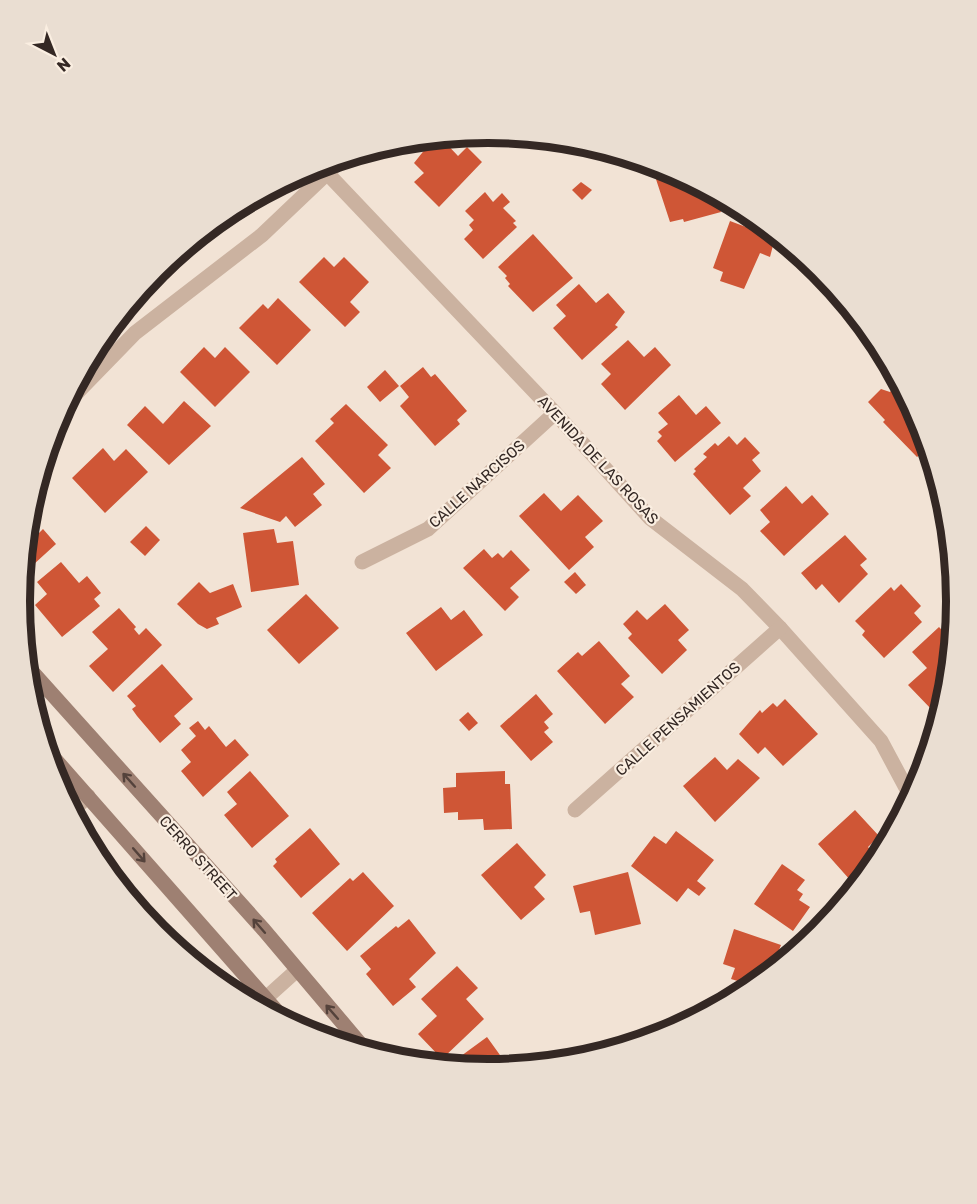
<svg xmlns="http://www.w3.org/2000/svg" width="977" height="1204" font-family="Rubik,sans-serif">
<rect width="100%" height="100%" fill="#f2e3d5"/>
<g fill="#cf5636">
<polygon points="434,138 437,140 441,138 458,156 467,147 482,162 439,207 414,182 424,173 414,163"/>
<polygon points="658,166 718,196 716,196 721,212 684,222 683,219 670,222 652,167"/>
<polygon points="581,182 592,190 582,200 572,190"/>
<polygon points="485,192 493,202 502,193 510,202 503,208 516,221 513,223 517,227 483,259 464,239 473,230 469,225 474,220 465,211"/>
<polygon points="749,218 757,219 776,234 770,257 760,253 744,289 720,281 723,272 713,268 730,221 746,227"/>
<polygon points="533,234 573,278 533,312 508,286 510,284 505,278 507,276 498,267"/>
<polygon points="324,257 334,267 344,257 369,282 350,302 360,312 345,327 299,282"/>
<polygon points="814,265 820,271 828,280 816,281"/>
<polygon points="579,284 596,303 608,293 625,312 615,325 618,327 582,360 553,328 566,316 556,305"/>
<polygon points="278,298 311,330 277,365 239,328 263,304 268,309"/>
<polygon points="870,332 879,342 883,349 872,350"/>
<polygon points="628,340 644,357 655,347 671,365 625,410 601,384 611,374 601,364"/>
<polygon points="204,347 215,358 225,347 250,372 215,407 180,372"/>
<polygon points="423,367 431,377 435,374 467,411 457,420 460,424 435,446 400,406 409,397 400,386"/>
<polygon points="385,370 399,386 380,402 367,387"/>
<polygon points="893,388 903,393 905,391 922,423 934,464 923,452 917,457 883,422 885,420 868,402 881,389 890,392"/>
<polygon points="679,395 696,415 706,406 721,423 675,462 657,441 662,436 658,432 668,424 658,413"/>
<polygon points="184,401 211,426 169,465 127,425 145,406 163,424"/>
<polygon points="346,404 388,445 378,455 391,468 364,493 315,441 334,423 330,419"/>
<polygon points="729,436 737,445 745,437 760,453 752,460 761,471 743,488 751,496 730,515 693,474 696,471 694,469 707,457 703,454 715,443 718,446"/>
<polygon points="103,448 114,461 126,449 148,472 105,513 72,478"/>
<polygon points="302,457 325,484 313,494 322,505 295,527 286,516 280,522 240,508"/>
<polygon points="786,486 802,504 812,495 829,514 784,556 760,531 770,522 760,510"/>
<polygon points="544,493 561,511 578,495 603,521 585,537 594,547 569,570 519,516"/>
<polygon points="146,526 160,540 145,556 130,542"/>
<polygon points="27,528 35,537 43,529 56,544 22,575"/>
<polygon points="274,529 277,543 293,541 299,585 251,592 243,533"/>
<polygon points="845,535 867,559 860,565 868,574 839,603 822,584 816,590 801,573"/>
<polygon points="484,549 492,558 498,553 503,558 511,550 530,570 510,588 519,597 505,611 463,568"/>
<polygon points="61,562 79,583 87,576 101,593 94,599 100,606 62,637 35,605 47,594 37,582"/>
<polygon points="575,572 586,585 576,594 564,582"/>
<polygon points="199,582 210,593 233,584 242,607 216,618 219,624 207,629 198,624 177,604"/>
<polygon points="901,584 921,606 914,613 922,622 884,658 862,635 865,631 855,621 891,587 894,591"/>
<polygon points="306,594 339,628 299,664 267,630"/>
<polygon points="665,604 689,630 678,640 687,650 662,674 628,638 632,634 623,624 637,610 647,620"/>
<polygon points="441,607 451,620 464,610 483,635 436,671 406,633"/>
<polygon points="119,608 136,627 134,629 139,635 146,628 162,645 113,692 89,666 108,649 92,632"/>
<polygon points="939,627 954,643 948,694 933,711 908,685 927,668 912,652"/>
<polygon points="599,641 630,676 621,684 634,697 605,724 557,671 578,652 582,656"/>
<polygon points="162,664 193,699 174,716 181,724 160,743 137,716 132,709 136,706 127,696"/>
<polygon points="536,694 553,714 544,722 549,728 544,732 553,742 531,761 500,726"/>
<polygon points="785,699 818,734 783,766 765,747 758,754 739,734 760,710 762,713 773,703 777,707"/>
<polygon points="468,712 478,723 469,731 459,720"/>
<polygon points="198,721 205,730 209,726 226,747 235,739 249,755 203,797 181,771 191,762 181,750 196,736 189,728"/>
<polygon points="715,757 727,770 738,759 760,778 715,822 683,786"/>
<polygon points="250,771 289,816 252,848 224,815 237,804 227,792"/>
<polygon points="505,771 505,784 510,784 512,829 484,830 483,819 458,820 458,812 444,813 443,788 456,787 456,773"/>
<polygon points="855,810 879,836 868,847 877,857 851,881 818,844"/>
<polygon points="310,828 340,864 301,898 273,866 277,862 275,859"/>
<polygon points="676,831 714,860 697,881 706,888 699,896 688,888 677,902 631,866 654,836 666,844"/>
<polygon points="517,843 546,875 534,887 545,899 521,920 481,875"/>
<polygon points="782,864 805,880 797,890 803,894 799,900 810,907 793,931 754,904"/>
<polygon points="363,872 394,906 347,951 312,913 350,878 353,881"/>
<polygon points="628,872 641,924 595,935 590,911 580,913 573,886"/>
<polygon points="409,919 436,953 409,979 416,987 393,1006 366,974 371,969 360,956 396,926 398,928"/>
<polygon points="734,929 781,945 769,975 744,995 737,993 741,982 731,979 735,968 723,964"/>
<polygon points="457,966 478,988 466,999 484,1019 442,1059 418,1034 437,1016 421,999"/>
<polygon points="487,1037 505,1062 514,1055 523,1068 488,1071 470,1069 461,1056"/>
</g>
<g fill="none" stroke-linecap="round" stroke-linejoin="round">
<g stroke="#cbb2a0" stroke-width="15">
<polyline points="327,173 555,413 650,518 742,589 780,628 881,741 912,799"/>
<polyline points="65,405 135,333 262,235 342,159"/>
<polyline points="362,562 428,529 555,413"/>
<polyline points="575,810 780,628"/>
<polyline points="71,812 88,796"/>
<polyline points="256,1007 296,971"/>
</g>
<g stroke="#9e8072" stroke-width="15">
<polyline points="26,665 264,930 368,1053"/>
<polyline points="45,748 289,1025"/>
</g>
</g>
<defs><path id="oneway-shaft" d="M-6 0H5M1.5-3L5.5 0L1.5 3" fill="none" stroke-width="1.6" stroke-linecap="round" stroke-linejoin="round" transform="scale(1.5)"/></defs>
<g stroke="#54423b">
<use href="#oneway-shaft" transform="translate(129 780) rotate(-132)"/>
<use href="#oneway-shaft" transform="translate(139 855) rotate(49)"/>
<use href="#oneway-shaft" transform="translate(259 926) rotate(-131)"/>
<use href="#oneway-shaft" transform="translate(332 1012) rotate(-131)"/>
</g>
<g text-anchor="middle" stroke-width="4.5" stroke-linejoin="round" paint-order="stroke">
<g font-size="15" fill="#342824" stroke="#faeee1">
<text transform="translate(598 460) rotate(47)" y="5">AVENIDA DE LAS ROSAS</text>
<text transform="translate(477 484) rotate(-42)" y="5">CALLE NARCISOS</text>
<text transform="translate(678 719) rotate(-42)" y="5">CALLE PENSAMIENTOS</text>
<text transform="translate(198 858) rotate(48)" y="5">CERRO STREET</text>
</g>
</g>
<path d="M0 0H977V1204H0ZM30 601a458 458 0 1 1 916 0a458 458 0 1 1-916 0Z" fill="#eaded2" fill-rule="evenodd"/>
<path fill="none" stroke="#342824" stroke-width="8" d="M30 601a458 458 0 1 1 916 0a458 458 0 1 1-916 0Z"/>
<g transform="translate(54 54) rotate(138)" stroke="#faeee1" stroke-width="4.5" paint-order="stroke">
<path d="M0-4.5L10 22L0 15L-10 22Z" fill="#342824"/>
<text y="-9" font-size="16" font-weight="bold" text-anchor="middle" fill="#342824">N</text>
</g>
</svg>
